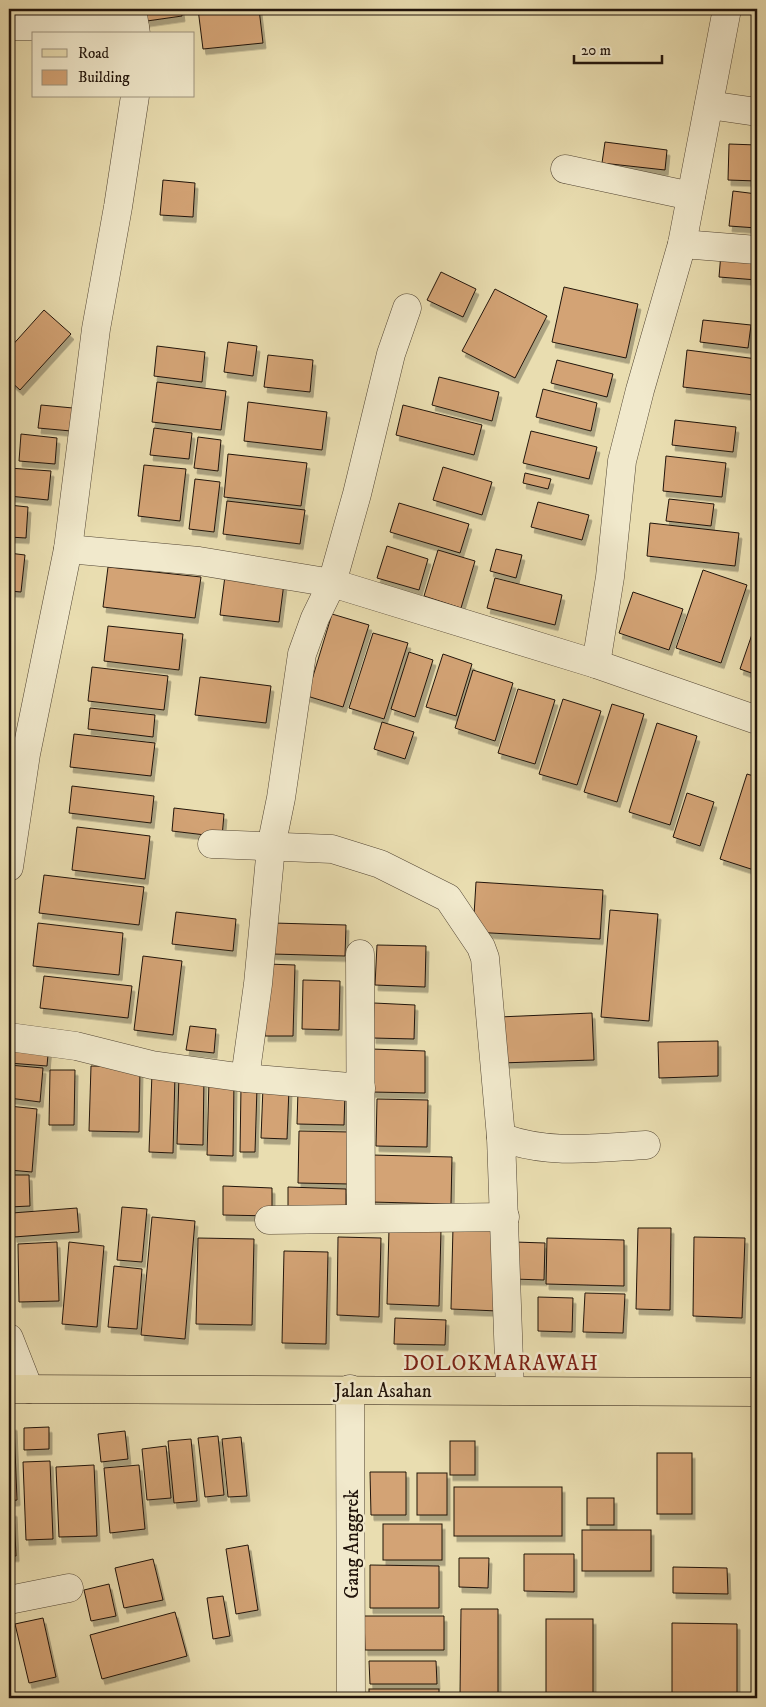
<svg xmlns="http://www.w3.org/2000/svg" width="766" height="1707" font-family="'IM FELL DW Pica',serif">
<defs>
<filter id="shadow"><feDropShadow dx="3" dy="5.5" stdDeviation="0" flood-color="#0004"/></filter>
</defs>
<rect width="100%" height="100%" fill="#e9ddb0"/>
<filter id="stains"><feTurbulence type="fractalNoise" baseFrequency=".004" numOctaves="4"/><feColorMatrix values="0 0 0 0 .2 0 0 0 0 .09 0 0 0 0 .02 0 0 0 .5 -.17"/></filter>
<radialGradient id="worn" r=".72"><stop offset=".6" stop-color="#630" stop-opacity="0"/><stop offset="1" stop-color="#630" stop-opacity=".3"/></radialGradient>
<g fill="#d3a375" stroke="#21140b" filter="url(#shadow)">
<polygon points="10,9 76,9 76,17 10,19"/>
<polygon points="145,9 181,9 182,16 147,21"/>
<polygon points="198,9 259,9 263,43 203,49"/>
<polygon points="605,142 667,150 665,170 602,163"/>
<polygon points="729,144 757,145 757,181 728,180"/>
<polygon points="163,180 195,183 193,217 160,215"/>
<polygon points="733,191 757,194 757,228 729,226"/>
<polygon points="721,253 757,256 757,280 719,277"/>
<polygon points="441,272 476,289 463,317 427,300"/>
<polygon points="564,287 638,304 626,358 552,342"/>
<polygon points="495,289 547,316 515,378 462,351"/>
<polygon points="44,310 71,334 20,390 9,380 9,349"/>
<polygon points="703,320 751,325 748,348 700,342"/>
<polygon points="228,342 257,346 253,376 224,372"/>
<polygon points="157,346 205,352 202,382 154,376"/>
<polygon points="687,350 757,359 754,395 683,387"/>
<polygon points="268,355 313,360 310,392 264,387"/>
<polygon points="557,360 613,374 607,397 551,383"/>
<polygon points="439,377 499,392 492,421 432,405"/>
<polygon points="157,382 226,391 221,430 152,422"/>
<polygon points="543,389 597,403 591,431 536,417"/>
<polygon points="248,402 327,412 322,450 244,441"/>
<polygon points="41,405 73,408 71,431 38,428"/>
<polygon points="403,405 482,425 474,455 396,435"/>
<polygon points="675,420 736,427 733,452 672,445"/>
<polygon points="154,428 192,433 189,459 150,455"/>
<polygon points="531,431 597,447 589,479 523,463"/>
<polygon points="21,434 57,438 55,464 19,461"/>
<polygon points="198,437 221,440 218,471 194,468"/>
<polygon points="228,454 307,463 301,506 224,497"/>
<polygon points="666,456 726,463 722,497 663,491"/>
<polygon points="144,465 186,469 180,521 138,516"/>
<polygon points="443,467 492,482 482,515 433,500"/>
<polygon points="9,468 51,471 48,500 9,496"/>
<polygon points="525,473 551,479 548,489 523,483"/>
<polygon points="195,479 220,482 214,532 189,529"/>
<polygon points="669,499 714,504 711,526 666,521"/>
<polygon points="227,501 305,510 300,544 223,534"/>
<polygon points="538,502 589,515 582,540 531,527"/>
<polygon points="399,503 469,524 460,553 390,532"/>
<polygon points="9,505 28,507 26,538 9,537"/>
<polygon points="650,523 739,533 735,566 647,556"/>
<polygon points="387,546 428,559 419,590 377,578"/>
<polygon points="496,549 522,555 516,578 490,571"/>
<polygon points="438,550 475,561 461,608 424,596"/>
<polygon points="9,553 25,555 21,592 9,591"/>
<polygon points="108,567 201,577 195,618 103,607"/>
<polygon points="703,570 747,585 721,663 676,648"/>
<polygon points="225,576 284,583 279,622 220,615"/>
<polygon points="495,578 562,595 555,625 487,608"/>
<polygon points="633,592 683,609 669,650 619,633"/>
<polygon points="332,614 369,625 343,707 307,696"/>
<polygon points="757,620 757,675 740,669"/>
<polygon points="108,626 183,634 179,670 104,661"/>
<polygon points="373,633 408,643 384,719 349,708"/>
<polygon points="409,652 433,660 415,717 391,709"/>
<polygon points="443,654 472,664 456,716 426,707"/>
<polygon points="92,667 168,676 164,710 88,701"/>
<polygon points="473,670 513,683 495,741 455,728"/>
<polygon points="200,677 271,686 266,723 195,715"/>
<polygon points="518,689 555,700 535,764 498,753"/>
<polygon points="563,699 601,711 577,785 539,774"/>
<polygon points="612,704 644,714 617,802 584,792"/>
<polygon points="90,708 155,715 153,737 88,729"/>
<polygon points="382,722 414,732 405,759 374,749"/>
<polygon points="657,723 697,736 670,825 629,812"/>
<polygon points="74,734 155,743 151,776 70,767"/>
<polygon points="747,774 757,777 757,871 720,859"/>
<polygon points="72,786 154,796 151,823 69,813"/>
<polygon points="687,793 714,802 700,846 673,837"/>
<polygon points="174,808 224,814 222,837 172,831"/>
<polygon points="77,827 150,836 145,879 72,870"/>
<polygon points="44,875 144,887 139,925 39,913"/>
<polygon points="476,882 603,890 600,939 473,932"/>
<polygon points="610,910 658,914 649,1021 601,1017"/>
<polygon points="176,912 236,919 233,951 172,944"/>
<polygon points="38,923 123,933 119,975 33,966"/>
<polygon points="273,923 346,925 345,956 272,954"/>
<polygon points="377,945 426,946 425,987 375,985"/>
<polygon points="143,956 182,961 173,1035 134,1030"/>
<polygon points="267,964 295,965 293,1036 265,1036"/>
<polygon points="44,976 132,986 128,1018 40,1008"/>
<polygon points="303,980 340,981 339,1030 302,1029"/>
<polygon points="374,1003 415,1005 414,1039 373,1038"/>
<polygon points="592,1013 594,1060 500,1063 499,1017"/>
<polygon points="190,1026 216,1029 214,1053 186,1050"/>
<polygon points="9,1040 49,1043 47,1066 9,1063"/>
<polygon points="718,1041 718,1076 659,1078 658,1042"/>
<polygon points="372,1049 425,1051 425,1093 371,1092"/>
<polygon points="9,1065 43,1068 40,1102 9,1098"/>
<polygon points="91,1066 140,1067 139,1132 89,1131"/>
<polygon points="50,1070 75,1070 74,1125 49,1125"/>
<polygon points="152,1073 175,1074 173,1153 149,1152"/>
<polygon points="179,1074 204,1075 203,1145 177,1144"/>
<polygon points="209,1080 234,1081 233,1156 207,1155"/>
<polygon points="241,1087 257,1087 255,1152 240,1152"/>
<polygon points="263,1087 289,1088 287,1139 261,1138"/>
<polygon points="298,1091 345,1092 344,1125 297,1124"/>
<polygon points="377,1099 428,1100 427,1147 376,1146"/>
<polygon points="9,1106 37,1109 32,1172 9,1170"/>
<polygon points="299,1131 350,1132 349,1184 298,1183"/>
<polygon points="372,1155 452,1157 451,1204 371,1202"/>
<polygon points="9,1175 29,1175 30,1206 9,1207"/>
<polygon points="223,1186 272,1188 272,1216 223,1215"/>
<polygon points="288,1187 346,1189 346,1215 288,1214"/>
<polygon points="122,1207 147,1209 142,1262 117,1260"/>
<polygon points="77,1208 79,1232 14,1237 12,1213"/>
<polygon points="152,1217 195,1221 185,1339 141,1335"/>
<polygon points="453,1227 500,1228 498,1311 451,1309"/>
<polygon points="638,1228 671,1228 670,1310 636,1309"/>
<polygon points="389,1229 441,1230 439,1306 387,1304"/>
<polygon points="338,1237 381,1238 379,1317 337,1315"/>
<polygon points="694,1237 745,1238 742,1318 693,1316"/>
<polygon points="198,1238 254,1239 252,1325 196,1324"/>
<polygon points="547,1238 624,1240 624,1286 546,1284"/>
<polygon points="57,1242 59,1301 19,1302 18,1244"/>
<polygon points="69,1242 104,1246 97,1327 62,1324"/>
<polygon points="514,1242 545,1243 544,1280 513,1279"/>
<polygon points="284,1251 328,1252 326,1344 282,1343"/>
<polygon points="114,1266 142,1269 137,1329 108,1327"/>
<polygon points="585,1293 625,1294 623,1333 583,1332"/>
<polygon points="538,1297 573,1298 572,1332 538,1331"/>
<polygon points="395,1318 446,1320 445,1345 394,1344"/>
<polygon points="9,1425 14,1425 17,1500 9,1501"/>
<polygon points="49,1427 49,1449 24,1450 24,1428"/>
<polygon points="125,1431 128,1459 101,1462 98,1434"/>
<polygon points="218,1436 224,1495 205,1497 198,1438"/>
<polygon points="241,1437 247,1496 228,1497 222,1439"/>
<polygon points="191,1439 197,1501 174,1503 168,1441"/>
<rect x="450" y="1441" width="25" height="34"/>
<polygon points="166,1446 171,1498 147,1500 142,1449"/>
<rect x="657" y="1453" width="35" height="61"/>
<polygon points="50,1461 53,1539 26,1540 23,1462"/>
<polygon points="94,1465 97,1536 59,1537 56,1467"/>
<polygon points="139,1465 145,1529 110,1533 104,1468"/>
<polygon points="370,1472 406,1472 406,1515 371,1515"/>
<rect x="417" y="1473" width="30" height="42"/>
<rect x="454" y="1487" width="108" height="49"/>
<rect x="587" y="1498" width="27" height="27"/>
<polygon points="9,1511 14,1511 16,1556 9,1556"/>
<rect x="383" y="1524" width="59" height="36"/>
<rect x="582" y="1530" width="69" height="41"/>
<polygon points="248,1545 258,1610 236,1614 226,1549"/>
<polygon points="524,1554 574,1554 574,1592 524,1591"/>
<polygon points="459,1558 489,1558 488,1588 459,1587"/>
<polygon points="153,1559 163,1600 124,1608 115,1568"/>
<polygon points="370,1565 439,1566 439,1608 370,1608"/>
<polygon points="673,1567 727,1568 728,1594 673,1593"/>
<polygon points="109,1584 116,1616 91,1621 84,1590"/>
<polygon points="223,1596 230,1636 213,1639 207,1598"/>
<polygon points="461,1609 498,1609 498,1695 460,1695"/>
<polygon points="175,1612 187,1656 102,1679 90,1635"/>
<polygon points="364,1616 444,1616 444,1650 365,1650"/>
<polygon points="43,1618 56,1677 29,1683 15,1624"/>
<rect x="546" y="1619" width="47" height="79"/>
<polygon points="672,1623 737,1624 737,1698 672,1698"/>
<polygon points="369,1661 436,1661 437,1684 370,1684"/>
<rect x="369" y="1689" width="70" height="9"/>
</g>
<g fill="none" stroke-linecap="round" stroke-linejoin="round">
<defs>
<g id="minor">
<polyline points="9,26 135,28"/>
<polyline points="709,105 757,112"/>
<polyline points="565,169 691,196"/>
<polyline points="682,244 757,250"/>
<polyline points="68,549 199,561 332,583 596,664 757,720"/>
<polyline points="596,664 610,577 622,461 640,390 682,244 727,9"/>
<polyline points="212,844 332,849 380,864 448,898 481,947 485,958 501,1137"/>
<polyline points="360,954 361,1218"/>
<polyline points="9,1037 76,1046 152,1065 245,1078 361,1088"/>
<polyline points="245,1078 258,984 271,847 281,798 302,654 315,618 332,583 357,494 391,354 407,308"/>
<polyline points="269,1220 505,1217"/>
<polyline points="350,1389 351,1698"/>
<path d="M510 1390 501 1137C548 1155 597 1148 646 1145"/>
<polyline points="9,1600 69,1588"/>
</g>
<g id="tertiary">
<polyline points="132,9 136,34"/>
<polyline points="9,867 26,754 68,549 96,329 118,207 135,96"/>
<polyline points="9,1338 29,1389"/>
</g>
<polyline id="primary" points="9,1389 757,1392"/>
</defs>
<use href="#minor" stroke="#534634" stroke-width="29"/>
<use href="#tertiary" stroke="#534634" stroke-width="29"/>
<use href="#primary" stroke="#21140b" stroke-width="29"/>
<use href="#minor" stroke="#f1e9cc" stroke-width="28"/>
<use href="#tertiary" stroke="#f1e9cc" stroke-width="28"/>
<use href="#primary" stroke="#e9ddb0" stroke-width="28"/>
</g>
<g text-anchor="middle" stroke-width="5" stroke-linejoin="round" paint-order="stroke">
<g font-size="19" fill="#21140b" stroke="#f1e9cc">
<text x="383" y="1397">Jalan Asahan</text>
<text transform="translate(351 1544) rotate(-90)" y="7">Gang Anggrek</text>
</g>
<g font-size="21" letter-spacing="1" fill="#7a1f14" stroke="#f1e9cc">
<text x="501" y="1370">DOLOKMARAWAH</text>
</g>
</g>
<rect width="766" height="1707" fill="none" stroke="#e9ddb0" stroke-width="30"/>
<rect x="10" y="10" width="746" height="1687" fill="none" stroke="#21140b" stroke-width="2.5"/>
<rect x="15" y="15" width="736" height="1677" fill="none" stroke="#21140b"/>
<rect x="32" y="32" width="162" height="65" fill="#f1e9cc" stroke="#9e947f"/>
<rect x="42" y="49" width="25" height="8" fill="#e9ddb0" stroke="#9e947f"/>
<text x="78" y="58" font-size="15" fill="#21140b">Road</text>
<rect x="42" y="70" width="25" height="15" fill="#d3a375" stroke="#9e947f"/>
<text x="78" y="82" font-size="15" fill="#21140b">Building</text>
<path d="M574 55v8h88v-8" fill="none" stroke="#21140b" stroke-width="2.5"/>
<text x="581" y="55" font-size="15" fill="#21140b" stroke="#f1e9cc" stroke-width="4" paint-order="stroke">20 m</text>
<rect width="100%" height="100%" filter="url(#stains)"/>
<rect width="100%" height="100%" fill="url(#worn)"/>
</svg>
